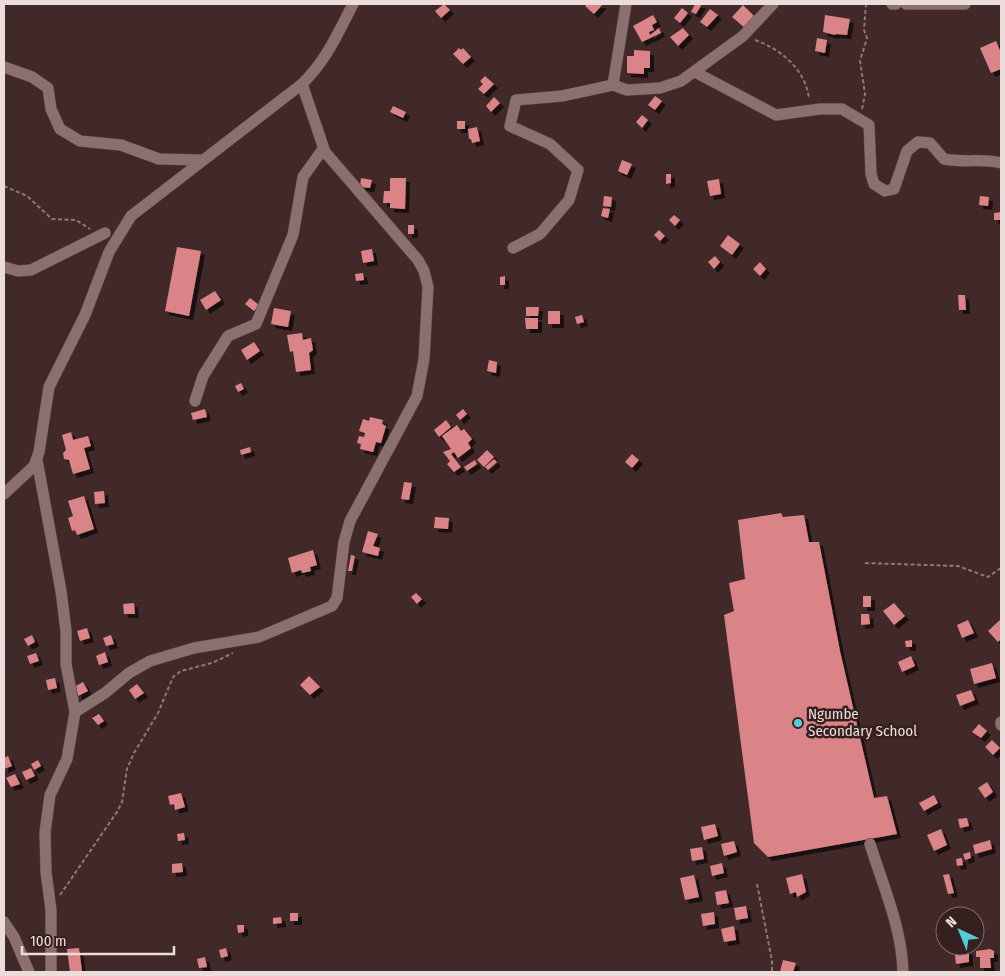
<svg xmlns="http://www.w3.org/2000/svg" width="1005" height="976" font-family="'Fira Sans Condensed',sans-serif">
<defs>
<filter id="shadow"><feDropShadow dx="4" dy="4" stdDeviation="0" flood-color="#0009"/></filter>
</defs>
<rect width="100%" height="100%" fill="#412829"/>
<g fill="#da8487" filter="url(#shadow)">
<polygon points="444,4 450,10 441,18 435,11"/>
<polygon points="587,4 603,4 594,14 585,6"/>
<polygon points="695,4 702,4 696,14 691,12"/>
<polygon points="743,5 755,17 745,28 732,17"/>
<polygon points="682,8 688,13 680,23 674,18"/>
<polygon points="710,9 718,15 707,27 700,22"/>
<polygon points="653,15 657,22 652,25 654,30 649,32 650,35 659,28 661,33 642,42 633,26"/>
<polygon points="825,15 850,19 847,35 836,34 835,35 823,32"/>
<polygon points="683,28 689,35 678,46 670,37"/>
<polygon points="817,38 827,40 825,53 815,51"/>
<polygon points="996,41 1001,53 1001,69 991,73 980,48"/>
<polygon points="459,48 461,50 463,48 471,57 463,64 453,54"/>
<polygon points="634,50 650,51 650,68 644,68 644,74 627,73 627,56 634,56"/>
<polygon points="485,76 494,84 484,94 478,89 483,84 480,81"/>
<polygon points="655,96 662,101 655,110 648,105"/>
<polygon points="494,97 500,103 491,112 486,106"/>
<polygon points="393,106 406,112 403,118 390,112"/>
<polygon points="642,115 648,120 642,128 636,122"/>
<rect x="457" y="121" width="8" height="8"/>
<polygon points="477,127 480,141 472,143 471,139 469,139 468,129"/>
<polygon points="622,160 632,164 627,175 618,171"/>
<polygon points="666,174 671,174 671,183 666,184"/>
<polygon points="361,178 372,180 370,188 360,187"/>
<polygon points="390,178 406,178 405,209 390,208 390,203 383,203 384,191 390,191"/>
<polygon points="719,179 721,194 710,196 707,181"/>
<polygon points="604,196 612,197 611,207 603,206"/>
<polygon points="980,196 989,197 988,206 979,205"/>
<polygon points="603,208 610,209 608,218 601,216"/>
<polygon points="1001,212 1001,220 994,220 994,213"/>
<polygon points="674,215 680,220 675,226 669,220"/>
<rect x="408" y="225" width="6" height="9"/>
<polygon points="659,230 665,236 660,241 654,235"/>
<polygon points="728,235 740,244 732,255 720,246"/>
<polygon points="177,247 201,251 189,316 165,311"/>
<polygon points="372,249 374,261 363,263 361,251"/>
<polygon points="715,256 720,262 714,269 708,262"/>
<polygon points="760,262 766,269 760,276 753,269"/>
<polygon points="363,273 364,280 356,281 355,274"/>
<polygon points="505,276 505,285 500,285 500,277"/>
<polygon points="215,291 221,300 206,310 200,300"/>
<polygon points="958,295 965,295 966,310 959,310"/>
<polygon points="250,298 259,305 254,311 245,304"/>
<polygon points="526,307 539,307 538,316 526,316"/>
<polygon points="274,308 291,311 288,327 271,324"/>
<rect x="548" y="311" width="12" height="13"/>
<polygon points="582,315 584,322 577,324 575,317"/>
<polygon points="525,318 538,318 538,329 526,329"/>
<polygon points="302,333 303,340 311,338 313,350 309,353 311,370 296,372 293,351 290,352 287,335"/>
<polygon points="254,342 260,351 247,360 241,350"/>
<polygon points="489,360 497,362 496,373 487,371"/>
<polygon points="241,383 244,389 238,392 235,386"/>
<polygon points="205,409 207,417 193,420 191,413"/>
<polygon points="463,409 467,414 460,420 456,415"/>
<polygon points="370,417 383,420 382,424 386,426 381,443 376,442 373,452 360,449 361,444 357,443 359,436 364,437 365,433 359,431 363,419 369,421"/>
<polygon points="446,420 451,427 439,437 434,430"/>
<polygon points="457,425 461,431 464,429 472,439 468,443 471,448 458,458 454,452 451,454 461,467 454,472 447,464 450,461 443,452 451,449 442,436"/>
<polygon points="71,432 73,440 88,436 91,446 84,448 90,469 73,474 69,460 64,459 63,453 66,450 62,435"/>
<polygon points="250,447 251,452 241,455 240,450"/>
<polygon points="487,450 494,457 484,467 477,460"/>
<polygon points="632,454 639,460 632,468 625,462"/>
<polygon points="494,459 497,462 488,470 485,467"/>
<polygon points="475,460 477,464 467,471 464,467"/>
<polygon points="404,482 412,483 409,500 401,499"/>
<polygon points="104,491 105,503 95,504 94,492"/>
<polygon points="84,496 94,529 77,535 75,530 72,531 68,518 73,516 68,501"/>
<polygon points="781,513 783,517 804,515 809,542 819,542 840,651 874,798 887,796 897,834 768,857 754,843 724,615 734,611 729,583 745,579 738,520"/>
<polygon points="435,517 449,518 448,529 434,528"/>
<polygon points="368,531 378,534 373,546 380,548 378,556 362,552"/>
<polygon points="313,550 317,565 310,567 311,571 302,573 301,570 292,573 288,558"/>
<polygon points="351,555 355,556 352,571 348,571"/>
<polygon points="416,593 422,599 417,604 411,597"/>
<rect x="863" y="596" width="8" height="11"/>
<polygon points="134,603 135,614 124,614 123,604"/>
<polygon points="894,603 905,616 894,625 883,611"/>
<polygon points="861,614 869,614 870,624 861,625"/>
<polygon points="1001,619 1001,639 998,642 988,631"/>
<polygon points="968,620 974,633 962,638 957,625"/>
<polygon points="87,628 90,638 80,641 77,631"/>
<polygon points="32,635 35,642 28,646 24,639"/>
<polygon points="111,635 114,644 106,646 103,638"/>
<polygon points="912,640 912,647 906,647 905,641"/>
<polygon points="105,652 108,662 99,665 96,656"/>
<polygon points="36,653 39,661 30,664 27,656"/>
<polygon points="911,656 915,666 902,672 898,662"/>
<polygon points="992,663 996,678 974,684 970,669"/>
<polygon points="309,676 320,687 310,695 300,685"/>
<polygon points="55,678 57,688 48,690 46,680"/>
<polygon points="83,682 88,691 78,696 76,686"/>
<polygon points="137,684 144,693 135,699 129,690"/>
<polygon points="971,690 975,700 960,706 956,695"/>
<polygon points="99,714 104,721 98,725 92,718"/>
<polygon points="979,724 987,731 981,738 972,732"/>
<polygon points="992,740 1000,748 993,755 985,747"/>
<polygon points="8,756 12,766 4,769 4,758"/>
<polygon points="38,760 41,766 34,770 31,764"/>
<polygon points="31,768 35,776 26,780 22,772"/>
<polygon points="15,774 20,784 11,787 6,778"/>
<polygon points="987,782 993,792 985,798 978,788"/>
<polygon points="181,793 185,807 175,810 174,804 170,805 168,796"/>
<polygon points="934,795 938,803 924,811 919,803"/>
<polygon points="967,818 969,826 960,828 958,819"/>
<polygon points="715,824 718,836 704,840 701,827"/>
<polygon points="941,829 947,845 934,851 927,835"/>
<polygon points="184,833 185,840 178,841 177,834"/>
<polygon points="990,840 992,849 975,854 973,845"/>
<polygon points="734,841 737,852 724,856 721,844"/>
<polygon points="702,847 704,859 692,861 690,849"/>
<polygon points="970,852 971,858 965,860 963,854"/>
<polygon points="962,858 963,865 957,866 956,859"/>
<polygon points="182,863 183,872 172,873 172,864"/>
<polygon points="722,863 724,873 712,876 710,866"/>
<polygon points="802,874 806,892 797,897 796,892 790,894 786,878"/>
<polygon points="949,874 954,893 948,894 943,875"/>
<polygon points="694,875 699,897 685,900 680,878"/>
<polygon points="726,890 729,903 717,905 715,892"/>
<polygon points="746,906 748,918 736,920 734,908"/>
<polygon points="714,912 715,924 703,926 701,914"/>
<rect x="290" y="913" width="8" height="8"/>
<polygon points="281,917 282,923 273,924 273,918"/>
<polygon points="237,925 244,925 244,932 238,933"/>
<polygon points="734,926 736,940 724,942 721,929"/>
<polygon points="966,946 967,951 969,951 969,962 956,964 954,947"/>
<polygon points="79,948 82,971 70,972 67,949"/>
<polygon points="226,948 228,956 221,958 219,950"/>
<polygon points="990,949 994,951 994,958 990,958 991,968 980,968 980,957 976,957 976,951"/>
<polygon points="205,957 207,967 199,968 197,959"/>
<polygon points="783,960 796,963 793,972 780,972"/>
</g>
<g fill="none" stroke-linecap="round" stroke-linejoin="round">
<defs>
<g id="street">
<polyline points="892,4 896,4"/>
<polyline points="906,4 965,4"/>
<polyline points="4,67 32,77 48,88 51,109 60,129 80,141 121,145 159,159 201,160"/>
<path d="M695 72 776 115 820 109H842L869 125 871 174 874 184 885 191 894 189 907 151 918 142 930 143 944 159C964 163 982 158 1001 163"/>
<polyline points="613,85 626,4"/>
<polyline points="513,248 540,234 569,200 578,170 550,144 510,126 516,100 562,96 613,85 627,90 660,88 681,81 743,36 773,4"/>
<polyline points="4,267 18,271 31,270 105,233"/>
<polyline points="195,401 203,376 228,336 256,324 293,235 303,177 323,149"/>
<polyline points="37,460 61,591 66,631 66,664 75,712 67,759 50,795 45,832 46,872 51,910 51,972"/>
<path d="M4 494 34 466 39 452 49 387 85 315 109 252 131 216 302 84C326 61 338 33 353 4"/>
<polyline points="75,712 105,693 129,673 150,661 194,648 259,637 332,606 337,598 344,542 350,521 417,396 424,359 428,287 424,271 418,260 325,152 302,84"/>
<polyline points="1001,722 1001,725"/>
<path d="M870 844C883 886 902 928 903 972"/>
<polyline points="4,922 14,937 29,972"/>
</g>
</defs>
<use href="#street" stroke="#594646" stroke-width="12"/>
<g stroke="#8d7878" stroke-width="2" stroke-dasharray="4 2.5" stroke-linecap="butt">
<path d="M755 40C781 49 806 70 809 99"/>
<polyline points="862,109 865,94 860,61 867,38 864,30 866,4"/>
<polyline points="4,186 27,196 52,219 76,220 90,229"/>
<polyline points="865,563 958,566 988,577 1001,568"/>
<polyline points="757,884 772,961 772,972"/>
<polyline points="60,895 117,812 122,802 127,769 134,753 158,713 173,677 181,671 212,663 233,653"/>
</g>
<use href="#street" stroke="#8c6f6f" stroke-width="11"/>
</g>
<circle fill="#52ccd6" stroke="#361f1f" stroke-width="2" cx="798" cy="723" r="5"/>
<g text-anchor="middle" stroke-width="5" stroke-linejoin="round" paint-order="stroke">
<g font-size="15" fill="#ecdcdc" stroke="#361f1f" text-anchor="start">
<text x="808" y="719">Ngumbe<tspan x="808" dy="17">Secondary School</tspan></text>
</g>
</g>
<rect width="1005" height="976" fill="none" stroke="#ecdcdc" stroke-width="10"/>
<g transform="translate(960 931) rotate(316)"><circle r="24" fill="#361f1f" stroke="#7f6b6b"/>
<path d="M0-4L9 19L0 12L-9 19Z" fill="#52ccd6"/>
<text y="-8" font-size="14" font-weight="bold" text-anchor="middle" fill="#ecdcdc">N</text>
</g>
<path d="M22 946v8h152v-8" fill="none" stroke="#ecdcdc" stroke-width="2.5"/>
<text x="30" y="946" font-size="15" fill="#ecdcdc" stroke="#361f1f" stroke-width="4" paint-order="stroke">100 m</text>
</svg>
